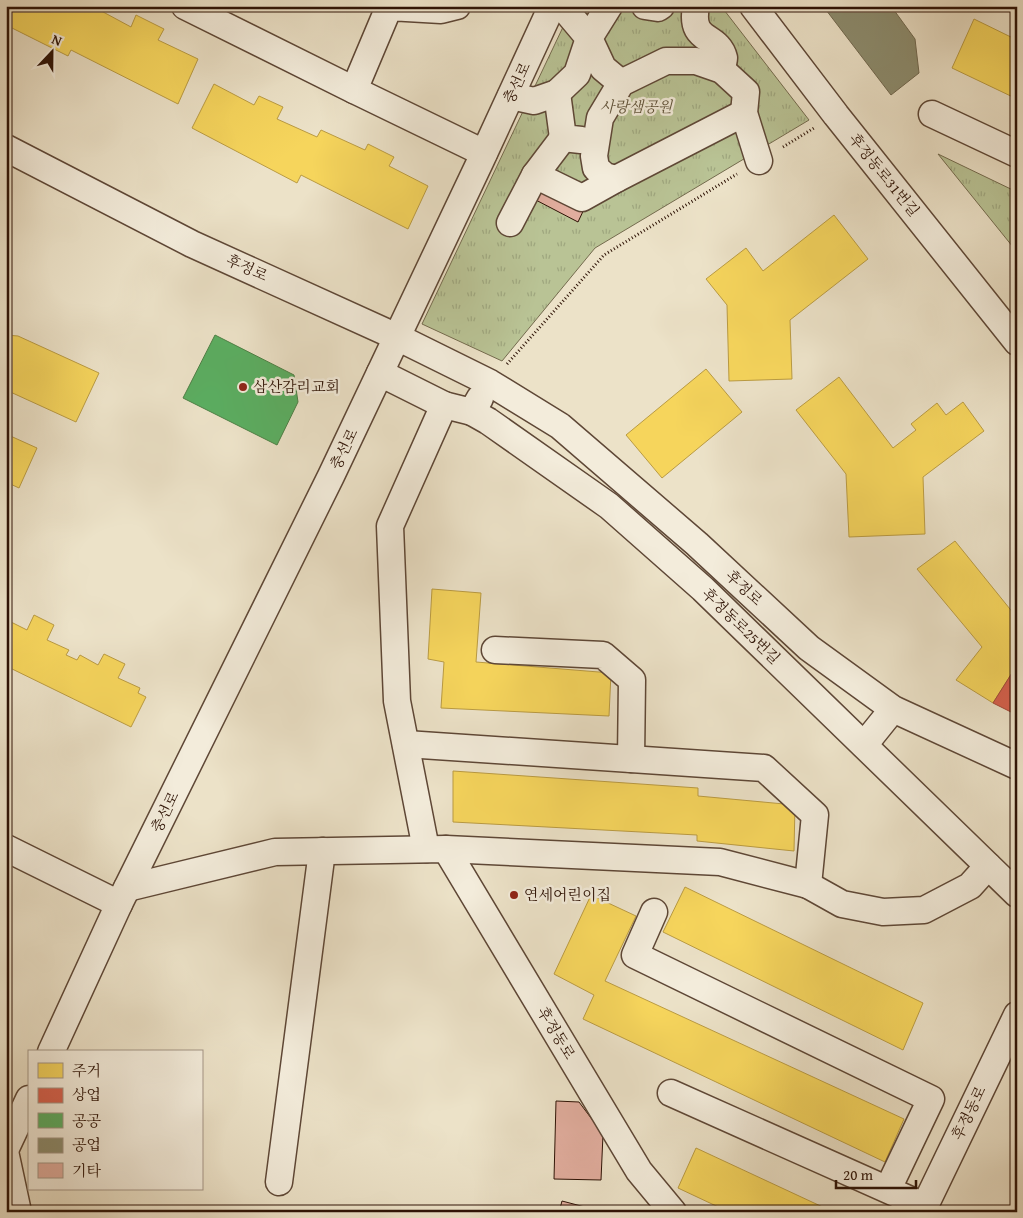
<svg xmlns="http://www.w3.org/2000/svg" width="1023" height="1218" font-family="'Gentium Book Plus','Noto Serif KR',serif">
<defs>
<pattern id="grass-tufts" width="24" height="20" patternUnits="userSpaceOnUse" patternTransform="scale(1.25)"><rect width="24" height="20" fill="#b9c395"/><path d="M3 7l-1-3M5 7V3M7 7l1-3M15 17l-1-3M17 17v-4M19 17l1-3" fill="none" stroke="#9fa77f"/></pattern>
</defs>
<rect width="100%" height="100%" fill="#ece2c8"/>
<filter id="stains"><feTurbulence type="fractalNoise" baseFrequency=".004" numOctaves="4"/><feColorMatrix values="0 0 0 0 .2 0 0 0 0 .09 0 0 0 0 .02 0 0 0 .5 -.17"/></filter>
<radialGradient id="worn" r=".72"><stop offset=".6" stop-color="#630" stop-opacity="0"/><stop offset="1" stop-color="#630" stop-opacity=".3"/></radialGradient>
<g fill="url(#grass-tufts)" stroke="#746b4e">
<polygon points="573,6 721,6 809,120 595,248 502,361 422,324"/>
<polygon points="938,154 1017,192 1017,252"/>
</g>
<g fill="#f6d55c" stroke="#ba9b42">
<polygon points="6,6 77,6 86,11 89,6 92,6 131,27 136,15 164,29 158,40 198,59 178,104 71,50 68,56 6,25"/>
<polygon points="974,19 1017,40 1017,99 952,68"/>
<polygon points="214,84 254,105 259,96 283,107 277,119 317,137 321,130 365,150 368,144 394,157 389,166 428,186 408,229 301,175 297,183 192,128"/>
<polygon points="834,215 868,259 790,320 792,379 729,381 727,305 706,279 746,248 763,271"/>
<polygon points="6,335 18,336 99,373 76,422 6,390"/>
<polygon points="706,369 742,412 662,478 626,435"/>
<polygon points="839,377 893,448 916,430 911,424 937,403 946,415 963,402 984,431 923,477 925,534 849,537 846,474 796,410"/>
<polygon points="6,434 37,448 19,488 6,482"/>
<polygon points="955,541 1014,614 1017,613 1017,665 993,703 956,680 982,647 917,569"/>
<polygon points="432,589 481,593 476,662 611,673 609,716 441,708 444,662 428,659"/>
<polygon points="34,615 54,625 47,640 69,650 66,655 77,660 80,655 98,665 104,654 125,664 118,678 140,688 138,693 146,697 131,727 6,666 7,620 27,630"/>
<polygon points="453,771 698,788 698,796 795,805 794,851 697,841 697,835 453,822"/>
<polygon points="685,887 923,1003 903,1050 663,932"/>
<polygon points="591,895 636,916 605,981 904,1119 885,1162 583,1019 594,995 554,974"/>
<polygon points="696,1148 827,1209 826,1212 729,1212 678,1188"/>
</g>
<polygon fill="#d6604d" stroke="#a44938" points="1017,665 1017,715 993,703"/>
<polygon fill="#5aae61" stroke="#4d8046" points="215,335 294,375 298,402 277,445 183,398"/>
<polygon fill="#8c8c6e" stroke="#70684f" points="823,6 891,6 915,39 919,73 891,95"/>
<g fill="#e1ad9e" stroke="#2e1306">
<polygon points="541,181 586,205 578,222 532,198"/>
<polygon points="556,1101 579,1102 603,1134 601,1180 554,1179"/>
<polygon points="562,1201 604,1212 559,1212"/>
</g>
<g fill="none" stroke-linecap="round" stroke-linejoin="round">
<defs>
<g id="minor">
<polyline points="185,6 354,90"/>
<polyline points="457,6 441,10 389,7 354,90 484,153"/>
<polyline points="609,6 589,38 603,68 621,83"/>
<polyline points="645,6 658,8 661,6"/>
<path d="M696 6C689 44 718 33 724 58 724 61 722 66 722 70"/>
<polyline points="753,6 836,115 1017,342"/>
<polyline points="557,93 563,138 581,140"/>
<polyline points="511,96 534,101 557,93 577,74 589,38 562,6"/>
<polyline points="932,114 1017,154"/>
<polyline points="6,148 192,244 397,337 490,383 560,426 697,544 809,648 893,709 1017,766"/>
<polyline points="535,175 582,198 616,179 744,113"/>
<polyline points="616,179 605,176 596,168 594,156 600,118 621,83 666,61 696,61 722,70 746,92 744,113 759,161"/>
<polyline points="510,223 535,175 563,138"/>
<polyline points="380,373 444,405"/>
<polyline points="472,412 488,421 609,506 703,589 1017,894"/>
<polyline points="495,650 603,655 632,680 631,759"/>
<polyline points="406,744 764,768 815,815 808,885"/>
<polyline points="864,745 893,709"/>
<polyline points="6,848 119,904"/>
<polyline points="426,849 397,701 390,526 444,405 472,412 480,398"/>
<polyline points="446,849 639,1171 673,1212"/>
<polyline points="127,888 275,852 446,849 720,862 808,885 842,904 883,912 924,910 970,886 988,866"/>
<polyline points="654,912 635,955 931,1099 888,1189"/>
<polyline points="51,1052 119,904 331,476 481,160 552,6"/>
<polyline points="671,1093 924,1206"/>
<polyline points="6,1148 29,1099"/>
<polyline points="6,1156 18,1212"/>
<polyline points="279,1182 322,851"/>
<polyline points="922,1212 1017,1015"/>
</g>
</defs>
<use href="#minor" stroke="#5e4736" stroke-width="29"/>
<g stroke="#2e1306" stroke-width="3" stroke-dasharray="1 2.5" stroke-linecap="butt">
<polyline points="783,147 814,128"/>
<polyline points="507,364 604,255 737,174"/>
</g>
<use href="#minor" stroke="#f3ecdb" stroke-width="26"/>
</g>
<g fill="#8f2418" stroke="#f3ecdb" stroke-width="2">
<circle cx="243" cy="387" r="5"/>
<circle cx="514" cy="895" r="5"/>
</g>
<g text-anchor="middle" stroke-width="5" stroke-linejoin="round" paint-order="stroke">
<g font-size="15" fill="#2e1306" stroke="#f3ecdb">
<text transform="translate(517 83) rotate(-65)" y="5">충선로</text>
<text transform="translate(884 175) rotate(51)" y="5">후정동로31번길</text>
<text transform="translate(247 268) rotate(24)" y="5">후정로</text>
<text transform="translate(344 449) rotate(-64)" y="5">충선로</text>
<text transform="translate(744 588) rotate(43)" y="5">후정로</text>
<text transform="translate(741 626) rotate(44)" y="5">후정동로25번길</text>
<text transform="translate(165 812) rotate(-64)" y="5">충선로</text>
<text transform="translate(556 1033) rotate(59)" y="5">후정동로</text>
<text transform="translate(969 1113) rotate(-64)" y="5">후정동로</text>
</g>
<g font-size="15" font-style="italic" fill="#5f5138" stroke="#f3ecdb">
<text x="636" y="112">사랑샘공원</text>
</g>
<g font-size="15" fill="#2e1306" stroke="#f3ecdb" text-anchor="start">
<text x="253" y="392">삼산감리교회</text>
<text x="524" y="900">연세어린이집</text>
</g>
</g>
<rect width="1023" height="1218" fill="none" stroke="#ece2c8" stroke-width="25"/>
<rect x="8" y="8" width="1008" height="1203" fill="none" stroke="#2e1306" stroke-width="2.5"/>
<rect x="12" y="12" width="998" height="1193" fill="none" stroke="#2e1306"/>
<rect x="28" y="1050" width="175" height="140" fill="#f3ecdb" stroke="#a49586"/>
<rect x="38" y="1063" width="25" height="15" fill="#f6d55c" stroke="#a49586"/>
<text x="72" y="1076" font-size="15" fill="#2e1306">주거</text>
<rect x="38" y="1088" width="25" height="15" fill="#d6604d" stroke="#a49586"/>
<text x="72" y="1100" font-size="15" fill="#2e1306">상업</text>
<rect x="38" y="1113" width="25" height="15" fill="#5aae61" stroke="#a49586"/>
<text x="72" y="1126" font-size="15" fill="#2e1306">공공</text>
<rect x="38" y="1138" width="25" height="15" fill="#8c8c6e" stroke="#a49586"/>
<text x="72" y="1150" font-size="15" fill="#2e1306">공업</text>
<rect x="38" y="1163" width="25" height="15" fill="#e1ad9e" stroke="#a49586"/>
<text x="72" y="1176" font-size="15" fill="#2e1306">기타</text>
<g transform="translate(52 52) rotate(22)" stroke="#f3ecdb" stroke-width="4" paint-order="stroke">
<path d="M0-4L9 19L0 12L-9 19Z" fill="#2e1306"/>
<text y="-8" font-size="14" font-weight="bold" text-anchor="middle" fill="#2e1306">N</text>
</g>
<path d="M836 1180v8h80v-8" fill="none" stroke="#2e1306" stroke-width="2.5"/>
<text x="843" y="1180" font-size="15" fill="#2e1306" stroke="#f3ecdb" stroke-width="4" paint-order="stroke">20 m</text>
<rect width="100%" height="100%" filter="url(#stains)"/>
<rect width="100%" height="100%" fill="url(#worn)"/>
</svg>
